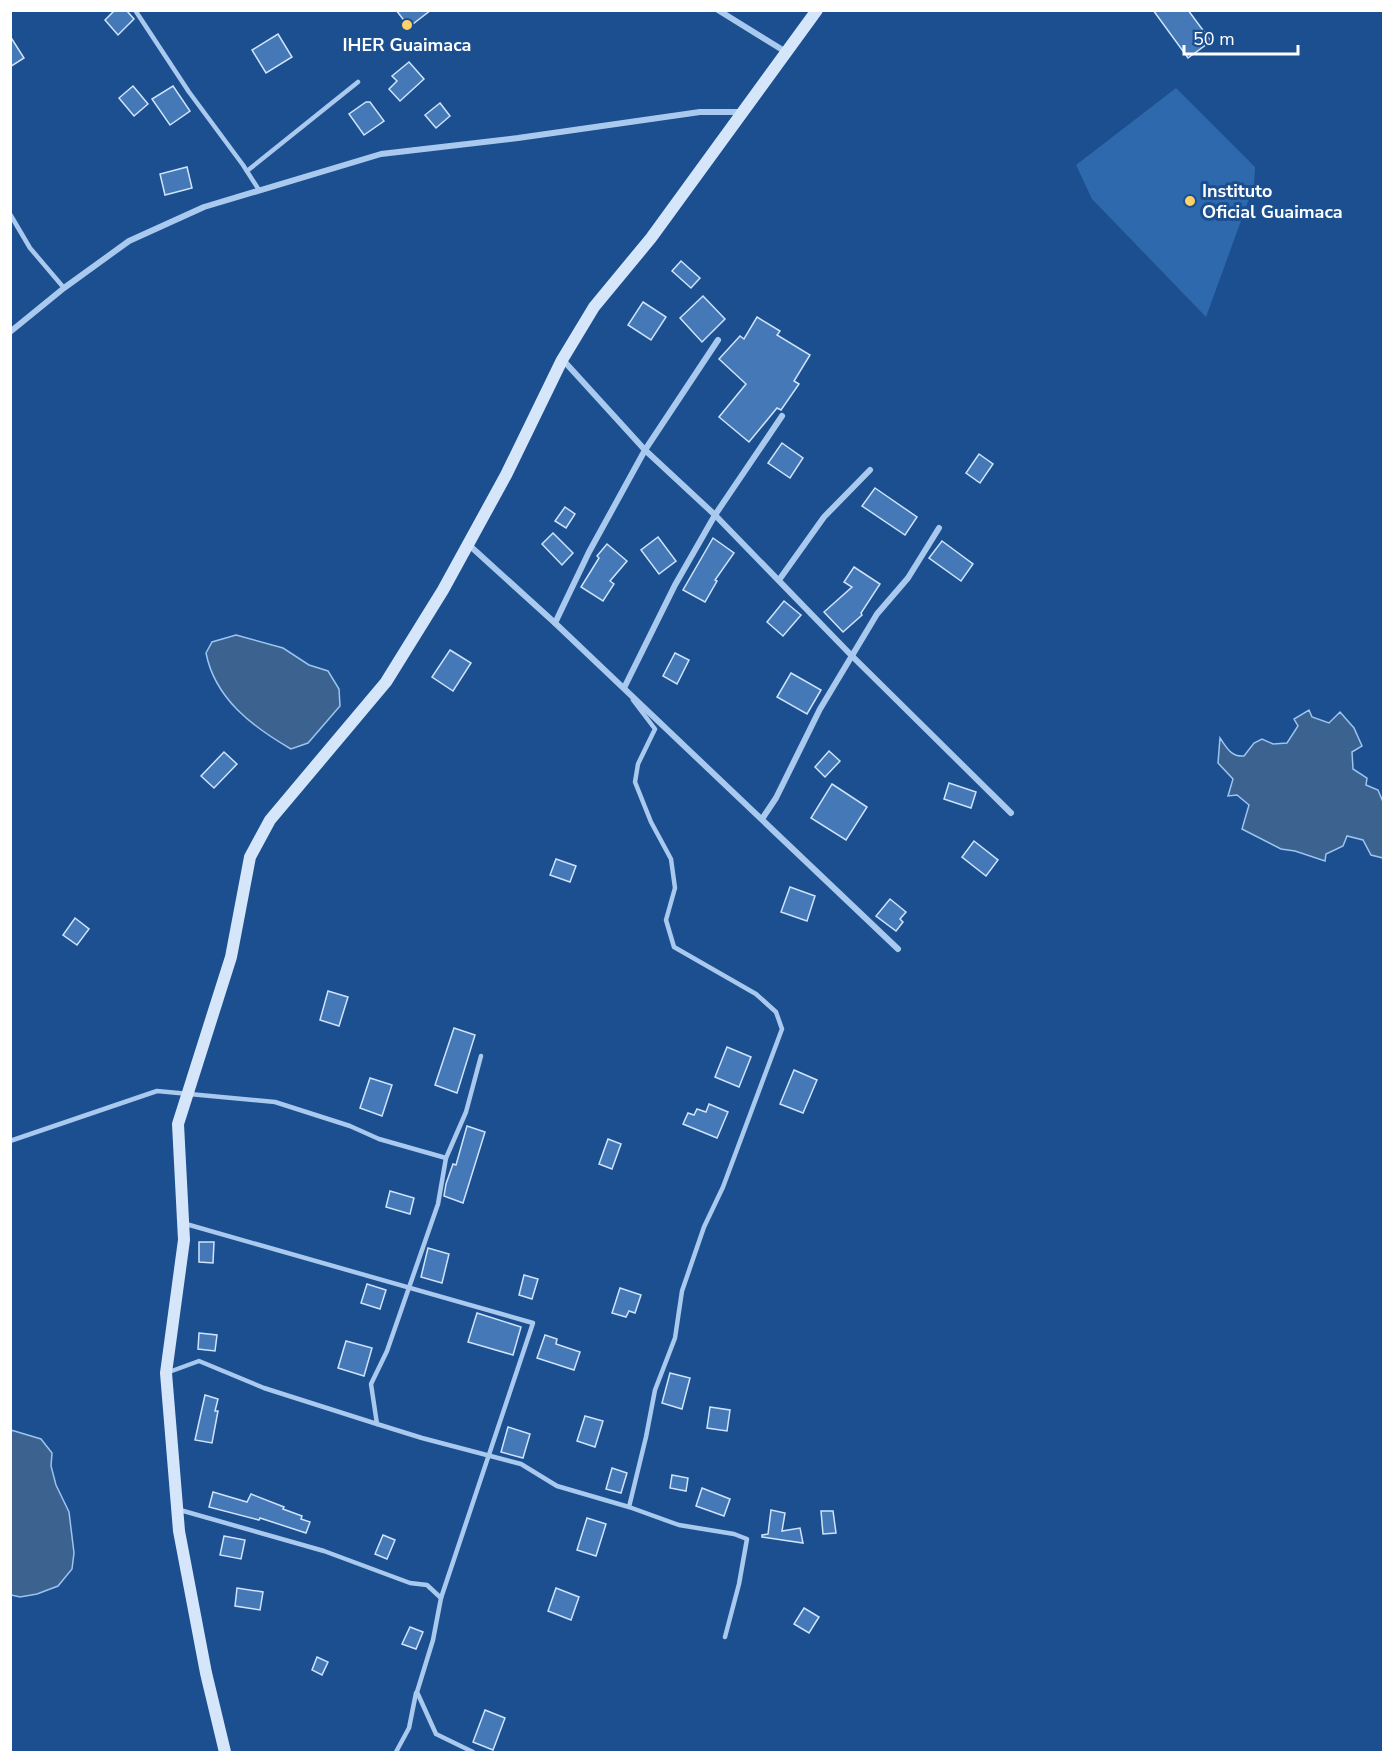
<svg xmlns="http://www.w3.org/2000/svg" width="1394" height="1763" font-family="'Nunito Sans',sans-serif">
<rect width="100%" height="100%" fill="#1b4f8f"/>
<polygon fill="#2e69ad" points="1176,88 1255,167 1254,185 1206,317 1092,199 1076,165"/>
<g fill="#3c6290" stroke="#9cc4f0" stroke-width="1.5">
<path d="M236 635 283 648 309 665 328 671 339 689 340 706 308 743 291 749C253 727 215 699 206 653L212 642Z"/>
<path d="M1309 710 1312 717 1329 723 1340 712 1354 728 1362 746 1352 752 1353 769 1367 778 1366 785 1378 790 1383 802V858L1371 855 1363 840 1347 836 1343 846 1326 854 1325 861 1295 851 1281 849 1242 829 1249 805 1237 795 1228 796 1233 779 1218 763 1220 738C1227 748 1231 757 1244 756L1254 743 1262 739 1273 744 1287 743 1298 726 1294 719Z"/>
<polygon points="11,1430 41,1439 52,1453 51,1466 56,1485 69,1512 74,1553 72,1569 58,1586 37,1594 20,1597 11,1595"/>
</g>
<g fill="#4478b7" stroke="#cfe3fa" stroke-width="1.5">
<polygon points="115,10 126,10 134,19 118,35 105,20"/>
<polygon points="396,10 431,10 409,27"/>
<polygon points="1153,10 1188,10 1211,41 1188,58"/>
<polygon points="278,34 292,57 266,73 252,50"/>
<polygon points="10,36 24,58 10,67"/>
<polygon points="409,62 424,79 400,101 389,89 397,81 392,76"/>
<polygon points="133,86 148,104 134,116 119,98"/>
<polygon points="173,86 190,111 170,125 152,99"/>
<polygon points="366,102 370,102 384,121 364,135 349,114"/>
<polygon points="440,103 450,116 436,128 425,115"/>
<polygon points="187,167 192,188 165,195 160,174"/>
<polygon points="681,261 700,278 691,288 672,271"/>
<polygon points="703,296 725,319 702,342 680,318"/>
<polygon points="643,302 666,317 651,340 628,325"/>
<polygon points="757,317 780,331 777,335 810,355 794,381 799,384 781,410 777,408 749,442 719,417 746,384 719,359 740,336 744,339"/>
<polygon points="782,443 803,458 790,478 768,463"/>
<polygon points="979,454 993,464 980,483 966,473"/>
<polygon points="875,488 917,517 905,535 862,506"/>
<polygon points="565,507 575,514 566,528 555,521"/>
<polygon points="553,533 573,553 562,565 542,544"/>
<polygon points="658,537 676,561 659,574 641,550"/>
<polygon points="713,538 734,553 715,580 717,581 705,602 683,590"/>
<polygon points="942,541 973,564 961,581 929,558"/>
<polygon points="607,544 627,561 610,581 614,584 603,601 581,587 599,558 597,556"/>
<polygon points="854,567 880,584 861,613 862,615 843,632 824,612 852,587 844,582"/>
<polygon points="784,601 801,615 783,636 767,622"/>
<polygon points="450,650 471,663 453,691 432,677"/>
<polygon points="675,653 689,660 677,684 663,676"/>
<polygon points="791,673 821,690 807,714 777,697"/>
<polygon points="829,751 840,761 825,777 815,767"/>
<polygon points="224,752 237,764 214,788 201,776"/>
<polygon points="949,783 976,792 971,808 944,799"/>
<polygon points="832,784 867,807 846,840 811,818"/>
<polygon points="974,841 998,860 986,876 962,857"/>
<polygon points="556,859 576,866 570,882 550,875"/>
<polygon points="790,887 815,896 807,921 781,912"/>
<polygon points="890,899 906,912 900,919 903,922 896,931 876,916"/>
<polygon points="75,918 89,929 77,945 63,935"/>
<polygon points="328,991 348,997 339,1026 320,1020"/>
<polygon points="454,1028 475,1035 457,1093 435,1085"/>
<polygon points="727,1047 751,1057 739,1087 715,1077"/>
<polygon points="794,1070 817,1080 803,1113 780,1104"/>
<polygon points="370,1078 392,1085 382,1116 360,1108"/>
<polygon points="709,1104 728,1112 717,1138 683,1124 688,1113 694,1115 697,1109 706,1112"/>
<polygon points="467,1126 485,1132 463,1203 444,1196 446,1184 453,1164 456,1165"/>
<polygon points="608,1139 621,1144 612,1169 599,1164"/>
<polygon points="390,1191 414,1198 410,1214 386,1207"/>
<polygon points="199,1242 214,1242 213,1263 199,1262"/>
<polygon points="428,1248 449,1254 442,1283 421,1277"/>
<polygon points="524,1275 538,1279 532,1299 519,1295"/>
<polygon points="367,1284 386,1290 380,1309 361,1303"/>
<polygon points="620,1288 641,1295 635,1313 629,1311 626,1317 612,1313"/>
<polygon points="477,1313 521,1327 513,1355 468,1342"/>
<polygon points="199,1333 217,1335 215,1351 198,1349"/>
<polygon points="545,1335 557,1339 556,1344 580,1352 574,1370 537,1358"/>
<polygon points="346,1341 372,1348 364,1376 338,1368"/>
<polygon points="670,1373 690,1378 682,1409 662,1403"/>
<polygon points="205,1395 218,1399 215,1411 218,1411 212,1443 195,1440"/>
<polygon points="710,1407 730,1410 727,1431 707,1428"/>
<polygon points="585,1416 603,1421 595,1447 577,1441"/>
<polygon points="508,1427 530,1434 523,1458 501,1452"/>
<polygon points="612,1468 627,1473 621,1493 606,1489"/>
<polygon points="672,1475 688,1478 686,1491 670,1488"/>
<polygon points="702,1488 730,1499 724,1516 696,1506"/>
<polygon points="213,1492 247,1502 251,1494 284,1507 283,1509 302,1516 301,1519 310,1522 306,1533 260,1518 259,1520 209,1507"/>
<polygon points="771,1510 785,1513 782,1531 800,1528 803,1543 762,1537 762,1535 768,1534"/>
<polygon points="821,1511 833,1511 836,1533 823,1534"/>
<polygon points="587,1518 606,1524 596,1556 577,1550"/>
<polygon points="383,1535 395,1540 387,1559 375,1554"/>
<polygon points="224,1536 245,1540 241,1559 220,1555"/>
<polygon points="237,1588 263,1592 260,1610 235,1606"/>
<polygon points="556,1588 579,1597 571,1620 548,1611"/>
<polygon points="804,1608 819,1617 809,1633 794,1624"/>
<polygon points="410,1627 423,1632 416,1649 402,1644"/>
<polygon points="317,1657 328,1662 322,1675 312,1670"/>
<polygon points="485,1710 505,1718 493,1750 473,1742"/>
</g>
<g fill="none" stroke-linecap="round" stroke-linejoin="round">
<g stroke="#a9c9ee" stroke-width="4.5">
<polyline points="135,10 189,92 243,165 259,190"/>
<polyline points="247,171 358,82"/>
<polyline points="10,214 30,248 64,288"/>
<polyline points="633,700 655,729 638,764 635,782 651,822 671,859 675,888 666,920 674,947 756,994 776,1012 782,1029 723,1187 704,1227 682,1291 675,1338 655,1390 646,1437 629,1507 679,1525 734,1534 747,1539 739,1584 725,1637"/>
<polyline points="481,1056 466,1112 446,1158 438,1204 387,1351 371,1384 377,1424 422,1438 521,1464 557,1486 629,1507"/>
<polyline points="10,1141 157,1091 275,1102 350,1126 379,1139 446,1158"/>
<polyline points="186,1224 533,1323 441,1598 433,1640 417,1692 436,1734 473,1752"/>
<polyline points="169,1372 199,1361 264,1388 377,1424"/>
<polyline points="180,1510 324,1551 410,1583 427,1585 441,1598"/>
<polyline points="396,1752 409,1728 416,1693"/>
</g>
<g stroke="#a9c9ee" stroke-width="6">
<polyline points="718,10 786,52"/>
<polyline points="10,332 64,288 129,241 204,207 381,154 518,138 700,112 742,112"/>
<polyline points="718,340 645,450 589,552 555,623 898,949"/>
<polyline points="563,360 645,450 715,515 852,656 1011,813"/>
<polyline points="469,545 555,623"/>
<polyline points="779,580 824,517 870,470"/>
<polyline points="624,688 675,585 715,515 782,416"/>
<polyline points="762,819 776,798 820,709 877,614 908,578 939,528"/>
</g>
<polyline stroke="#d6e6fa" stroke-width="12" points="225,1752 206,1673 179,1531 166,1373 184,1240 178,1124 231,957 250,857 270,820 386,682 443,590 506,475 562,360 594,307 651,238 817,10"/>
</g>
<g fill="#ffd166" stroke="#1b4f8f" stroke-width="2">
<circle cx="407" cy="25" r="6"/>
<circle cx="1190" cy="201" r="6"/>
</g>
<g text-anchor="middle" stroke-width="6" stroke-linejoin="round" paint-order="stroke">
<g font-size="18" font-weight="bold" fill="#fff" stroke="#1b4f8f">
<text x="407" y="51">IHER Guaimaca</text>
<text x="1202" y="197" text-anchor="start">Instituto<tspan x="1202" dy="21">Oficial Guaimaca</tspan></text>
</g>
</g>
<rect width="1394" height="1763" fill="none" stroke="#ffffff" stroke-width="24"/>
<path d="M1184 45v9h114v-9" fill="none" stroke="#ffffff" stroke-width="3"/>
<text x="1193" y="45" font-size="18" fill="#ffffff" stroke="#1b4f8f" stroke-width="4.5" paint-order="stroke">50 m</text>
</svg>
